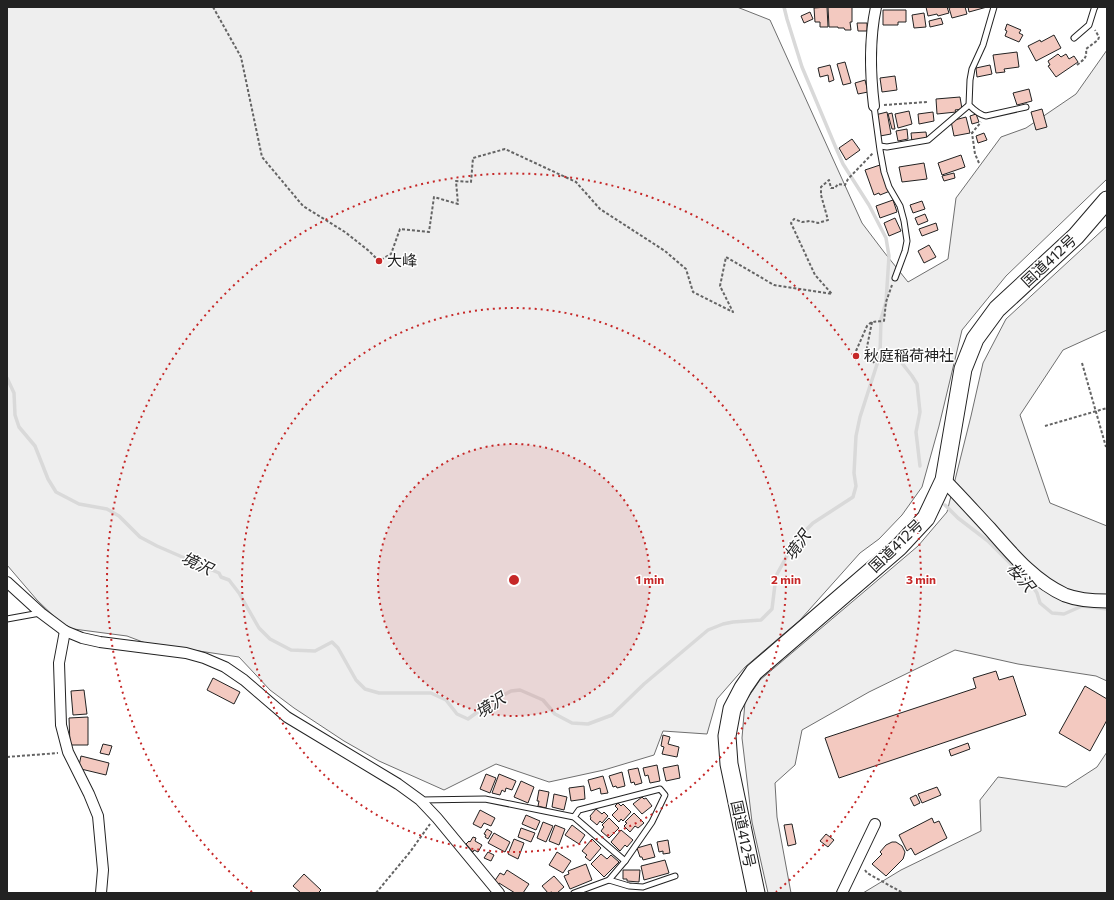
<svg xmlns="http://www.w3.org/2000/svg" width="1114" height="900" font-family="Commissioner,'Noto Sans JP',sans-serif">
<rect width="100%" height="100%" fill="#fff"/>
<g fill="#eee" stroke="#6f6f6f">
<polygon points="7,7 737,7 770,20 862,223 884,252 908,282 948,259 956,198 1001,137 1026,128 1076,94 1107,50 1107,179 1006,276 962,330 939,426 922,487 902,515 879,539 860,553 800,620 745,667 717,699 707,734 663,731 654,755 604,770 549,782 496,764 444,790 379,761 344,741 294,708 270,690 239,657 199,651 156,647 127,636 66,628 37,600 7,565"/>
<polygon points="1107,226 1107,330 1063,350 1020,415 1050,503 1107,526 1107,681 1096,676 1018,664 955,650 869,692 802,730 795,765 775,783 777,817 791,893 768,893 752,822 742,738 745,702 760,680 918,546 947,512 971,416 983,363 1006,319"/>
<polygon points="1107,752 1107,893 863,893 901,870 981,831 980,800 998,777 1066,787 1097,767"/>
</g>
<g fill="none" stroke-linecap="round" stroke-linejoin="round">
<g stroke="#d9d9d9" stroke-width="3.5">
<polyline points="880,349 898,358 912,376 917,384 920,412 916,432 920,466"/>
<polyline points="7,378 14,393 15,415 19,427 35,446 48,479 56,492 79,504 107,509 119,516 140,537 157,546 219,573 221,577 229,580 239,593 259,628 270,639 291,650 315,651 332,642 338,648 356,680 365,689 379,693 431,693 446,700 457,714 468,719 490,703 511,691 520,690 543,700 555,714 572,723 588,724 612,715 644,684 708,630 723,624 733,622 761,620 772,609 776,576 795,541 813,523 853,497 856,486 854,473 856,436 860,417 880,355 881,319 886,302 889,256 886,238 869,205 843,164 836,148 802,67 787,19 784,7"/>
<polyline points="945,505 958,518 988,541 1031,584 1037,593 1040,603 1052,613 1064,614 1082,606 1107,609"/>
</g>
</g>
<g fill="#f3c9c0" stroke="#222">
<polygon points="827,7 828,27 820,27 820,22 815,22 814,8"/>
<polygon points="828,7 852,7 852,22 850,22 851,30 845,30 844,28 838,28 838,27 829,27"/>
<polygon points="926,7 947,7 949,13 938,16 937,14 928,16"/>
<polygon points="953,7 965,7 967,14 952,18 949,8"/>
<polygon points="968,7 987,7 969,12"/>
<polygon points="883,10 906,10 906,22 898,22 898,25 883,25"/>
<polygon points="810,12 813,19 804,23 801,16"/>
<polygon points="924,13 926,27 914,28 912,15"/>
<polygon points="941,18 943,24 930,27 929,21"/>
<polygon points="857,23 867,23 867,31 858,31"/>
<polygon points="1007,24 1021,30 1019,33 1023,35 1019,42 1005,36 1007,31 1005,30"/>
<polygon points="1054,35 1061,48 1036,61 1028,46 1040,40 1041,42"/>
<polygon points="1017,52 1019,67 1004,69 1005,72 996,73 993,55"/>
<polygon points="1058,54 1061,57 1066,54 1069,59 1074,56 1078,62 1056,77 1048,66 1050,65 1048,61"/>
<polygon points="845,62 851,83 843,85 837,64"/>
<polygon points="830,65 834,80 829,82 828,75 820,77 818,68"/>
<polygon points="990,65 992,74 977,77 976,68"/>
<polygon points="895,76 897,90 882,92 880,78"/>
<polygon points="865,80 868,92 858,94 855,83"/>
<polygon points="1029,89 1032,101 1017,105 1013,93"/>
<polygon points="960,97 962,109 955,110 956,112 937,114 936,99"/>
<polygon points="1042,109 1047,127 1036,130 1031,112"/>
<polygon points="909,111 912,124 898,128 895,114"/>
<polygon points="887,112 891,134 880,136 875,115"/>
<polygon points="933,112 934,121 919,124 918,114"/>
<polygon points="892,113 895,129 892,129 888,114"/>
<polygon points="976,114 979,122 972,124 970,116"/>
<polygon points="966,117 970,133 954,136 951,121"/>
<polygon points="907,129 908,139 898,141 896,131"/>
<polygon points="926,132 927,140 912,142 911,133"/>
<polygon points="984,133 987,140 978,143 976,136"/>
<polygon points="852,139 860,150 846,160 839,148"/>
<polygon points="961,155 965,167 942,175 938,163"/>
<polygon points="924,163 927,179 902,182 899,167"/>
<polygon points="880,165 890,191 880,195 879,193 874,195 865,170"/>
<polygon points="954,173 955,178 944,181 942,176"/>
<polygon points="893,200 897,212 880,218 876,206"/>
<polygon points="922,201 925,209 913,213 910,205"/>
<polygon points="925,214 928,221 918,225 915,218"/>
<polygon points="895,218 901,231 889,236 884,223"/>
<polygon points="936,223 938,230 922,236 919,229"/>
<polygon points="929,245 936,257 924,263 918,251"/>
<polygon points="996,671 999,680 1013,676 1026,715 839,778 825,738 976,688 973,678"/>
<polygon points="213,678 240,692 234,704 207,690"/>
<polygon points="1085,686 1107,699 1107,720 1090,751 1059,733"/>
<polygon points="84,690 87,714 73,715 71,691"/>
<polygon points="88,717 88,745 70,745 69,718"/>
<polygon points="663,735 670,737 668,744 679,747 677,757 662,754 664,747 661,746"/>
<polygon points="968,743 970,749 951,756 949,750"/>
<polygon points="103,744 112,746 109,755 100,753"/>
<polygon points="81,756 109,763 106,775 81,769 79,766"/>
<polygon points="657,765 660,781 650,783 648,775 645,776 643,768"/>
<polygon points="678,765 680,778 666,781 663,768"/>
<polygon points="638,768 642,783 635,785 634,782 631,783 628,770"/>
<polygon points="622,772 625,786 617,788 616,786 613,787 609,776"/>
<polygon points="486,774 496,778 490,793 480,789"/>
<polygon points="499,774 516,781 512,790 506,788 505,792 502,790 500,795 492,793"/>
<polygon points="603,776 608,793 601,794 600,788 591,791 588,780"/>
<polygon points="521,781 534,787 528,803 514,797"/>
<polygon points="584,786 585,799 571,801 569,788"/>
<polygon points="937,787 941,795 922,803 918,794"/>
<polygon points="539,790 549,792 546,808 538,806 539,801 537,801"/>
<polygon points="554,794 567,797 564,810 552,807"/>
<polygon points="916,795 920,803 914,806 910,798"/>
<polygon points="642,797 644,799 646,798 652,806 642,814 633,804"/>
<polygon points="618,803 621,806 623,804 631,812 623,821 621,819 619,822 612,815 618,809 615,806"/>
<polygon points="596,809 602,814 604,812 608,816 602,823 600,821 597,825 590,819 591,818 590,816"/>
<polygon points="480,810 495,818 491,826 484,823 481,828 473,824"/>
<polygon points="634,813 644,823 638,828 635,826 630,832 624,826 627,823 625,822"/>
<polygon points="526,815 540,821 536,830 522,824"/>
<polygon points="609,818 619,828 609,838 601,831 604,827 602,825"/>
<polygon points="932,818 934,823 939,821 947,838 915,855 911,848 907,851 899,835"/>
<polygon points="543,822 553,826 546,842 537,838"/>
<polygon points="792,824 796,844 788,846 784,825"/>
<polygon points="555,825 565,829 559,845 549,841"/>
<polygon points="572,825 585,835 579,844 565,835"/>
<polygon points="521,828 535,833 531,842 518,837"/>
<polygon points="487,829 492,832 488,839 485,837 486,835 484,834"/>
<polygon points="621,830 633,840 627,847 625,845 620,851 611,842"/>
<polygon points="494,833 510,842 505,852 488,843"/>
<polygon points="826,834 834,840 828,847 820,841"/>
<polygon points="473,837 476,838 475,841 482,845 478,852 474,850 473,852 466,844 469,841 470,842"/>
<polygon points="514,839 524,843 518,859 508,854"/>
<polygon points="592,839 601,848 590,861 585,857 587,855 582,851"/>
<polygon points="668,840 670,853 663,854 663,851 659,852 657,842"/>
<polygon points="892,842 896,842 902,846 905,852 904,856 903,859 886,876 872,864 882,854 880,852 886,845"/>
<polygon points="651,844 655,857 643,860 642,857 640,857 637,848"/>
<polygon points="488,852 494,855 491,861 484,858"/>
<polygon points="557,852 571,861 563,873 549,865"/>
<polygon points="601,854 607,859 611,855 619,862 604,877 591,864"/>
<polygon points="665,860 669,873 644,880 641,866"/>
<polygon points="586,864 592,880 570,889 564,876 569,874 568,871"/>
<polygon points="507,870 529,884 523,893 515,893 499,883 498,885 494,882 500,873 504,875"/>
<polygon points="623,870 640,870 639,882 627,881 627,879 623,879"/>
<polygon points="304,874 321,890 318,893 301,893 293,886"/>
<polygon points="554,876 564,887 557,893 553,893 552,892 548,893 542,886"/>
</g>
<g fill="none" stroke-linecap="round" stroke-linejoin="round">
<defs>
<g id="service">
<path d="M994 7 983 45 972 69 970 80 969 105C973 109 980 115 986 116L1026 107"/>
<polyline points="1074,38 1089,25 1094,9 1095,7"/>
<polyline points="874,106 880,150 884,172 889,187 900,206 904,221 907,241 905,251 895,278"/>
<polyline points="880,146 887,147 928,140 969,105"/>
<polyline points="7,619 40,613"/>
<polyline points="421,800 485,799 574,817 625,861"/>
<polyline points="574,817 579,810 660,789 665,795 652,822 625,861 609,880 574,893"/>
<polyline points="609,880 629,886 643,887 675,876"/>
</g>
<g id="minor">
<path d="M874 106C870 73 869 40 876 7"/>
<polyline points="7,582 41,613 65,631 82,638 100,642 186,653 204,658 225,667 244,680 287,717 398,784 420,800 437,818 499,893"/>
<polyline points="65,631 59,663 61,725 68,752 89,794 98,816 103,870 101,893"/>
<polyline points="842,893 875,824"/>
</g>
<path id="tertiary" d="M944 480C960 496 975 513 990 529 1012 554 1034 581 1065 595 1078 600 1093 601 1107 601"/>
<polyline id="trunk" points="756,893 729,764 727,736 732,709 743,688 754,672 899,547 926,518 944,480 963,369 975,339 997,309 1076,236 1107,200"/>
</defs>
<use href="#service" stroke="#222" stroke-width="7"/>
<use href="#minor" stroke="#222" stroke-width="12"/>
<use href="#tertiary" stroke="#222" stroke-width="15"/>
<use href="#trunk" stroke="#222" stroke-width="19"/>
<g stroke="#646464" stroke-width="2" stroke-dasharray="3 2" stroke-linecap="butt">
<polyline points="213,7 241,57 262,157 303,206 345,232 369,251 379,261 391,254 400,229 429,232 434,197 458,204 456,181 471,182 473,158 505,149 576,182 600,209 665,251 686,269 693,292 733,312 720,286 726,257 774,285 832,294 815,275 791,223 794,219 802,222 810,221 818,223 828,220 821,195 821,187 829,180 831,188 835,188 838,184 845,185 848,179 873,153"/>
<path d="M1077 65C1084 59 1087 59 1086 49L1098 40 1099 37 1095 30"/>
<polyline points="884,105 927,102"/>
<polyline points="979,163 975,154 972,133 981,122"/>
<polyline points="872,322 867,347 874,363"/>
<path d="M856 351 867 326C872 320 877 322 884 321L886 302 892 285"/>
<polyline points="1082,363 1106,447"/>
<polyline points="1045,426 1107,408"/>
<polyline points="7,757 58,753"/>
<polyline points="865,870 867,873 903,893"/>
<polyline points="376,893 410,852 430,824"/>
</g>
<use href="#service" stroke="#fff" stroke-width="5"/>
<use href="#minor" stroke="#fff" stroke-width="10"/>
<use href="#tertiary" stroke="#fff" stroke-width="13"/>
<use href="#trunk" stroke="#fff" stroke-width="17"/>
</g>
<circle cx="514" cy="580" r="136" fill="#c62828" fill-opacity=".12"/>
<g fill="none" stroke="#c62828" stroke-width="2" stroke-dasharray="2 4">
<circle cx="514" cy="580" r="136"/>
<circle cx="514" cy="580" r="272"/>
<path d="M252 892A407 407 0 1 1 776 892"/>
</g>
<g fill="#c62828" stroke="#fff" stroke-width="1.5">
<circle cx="379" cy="261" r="4"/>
<circle cx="856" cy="356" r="4"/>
</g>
<g text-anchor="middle" stroke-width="3" stroke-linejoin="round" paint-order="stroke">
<g font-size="15" fill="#222" stroke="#fff" text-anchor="start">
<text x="387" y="266">大峰</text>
<text x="864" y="361">秋庭稲荷神社</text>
</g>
<g font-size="15" fill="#222" stroke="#fff">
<text transform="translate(1049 261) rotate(-43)" y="5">国道412号</text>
<text transform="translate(896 546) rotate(-44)" y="5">国道412号</text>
<text transform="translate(743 834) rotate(78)" y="5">国道412号</text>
</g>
<g font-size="16" font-style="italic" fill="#222" stroke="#fff">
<text transform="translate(797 545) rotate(-54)" y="6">境沢</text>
<text transform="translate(197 563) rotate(25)" y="6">境沢</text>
<text transform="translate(1021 577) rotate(50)" y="6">桜沢</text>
<text transform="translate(490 705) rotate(-33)" y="6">境沢</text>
</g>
</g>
<circle cx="514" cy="580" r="6" fill="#c62828" stroke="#fff" stroke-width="2"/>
<g font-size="12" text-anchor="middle" font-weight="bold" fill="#c62828" stroke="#fff" stroke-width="3" stroke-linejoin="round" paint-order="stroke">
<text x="650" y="584">1 min</text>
<text x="786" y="584">2 min</text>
<text x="921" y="584">3 min</text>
</g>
<rect width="1114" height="900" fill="none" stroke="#222222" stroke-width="16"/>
</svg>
